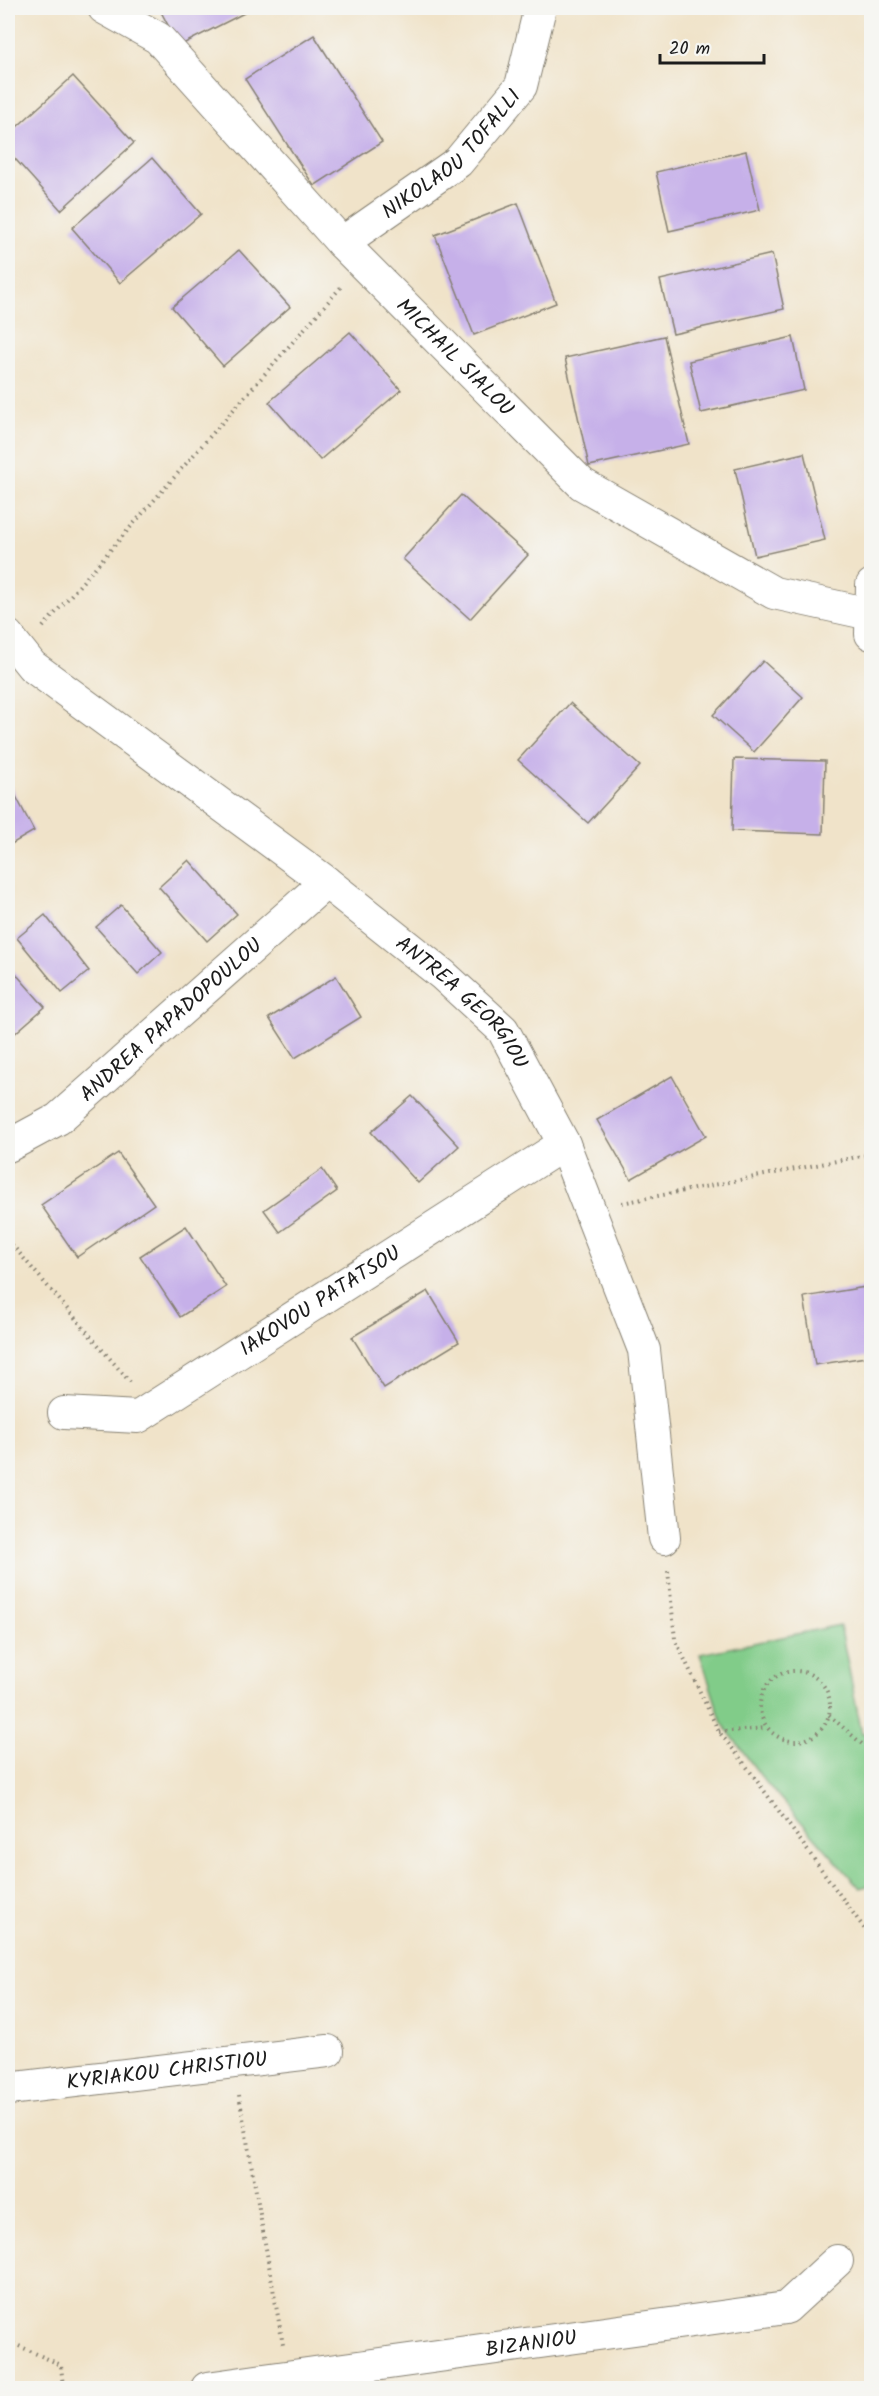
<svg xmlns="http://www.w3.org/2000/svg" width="879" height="2396" font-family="Kalam,sans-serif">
<rect width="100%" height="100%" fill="#f6f6f2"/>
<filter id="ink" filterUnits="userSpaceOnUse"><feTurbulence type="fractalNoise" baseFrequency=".0167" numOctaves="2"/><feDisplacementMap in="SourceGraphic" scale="12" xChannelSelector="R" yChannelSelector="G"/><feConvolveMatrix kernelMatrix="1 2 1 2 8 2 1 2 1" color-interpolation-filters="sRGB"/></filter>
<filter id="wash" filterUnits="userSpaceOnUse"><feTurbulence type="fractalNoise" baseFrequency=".008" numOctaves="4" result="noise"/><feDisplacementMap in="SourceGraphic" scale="24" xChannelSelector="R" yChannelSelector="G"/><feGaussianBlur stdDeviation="1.35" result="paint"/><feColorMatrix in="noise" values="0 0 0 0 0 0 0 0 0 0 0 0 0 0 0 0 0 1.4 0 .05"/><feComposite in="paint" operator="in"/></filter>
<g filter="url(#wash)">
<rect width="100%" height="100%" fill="#f0e3c9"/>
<polygon fill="#81cc89" stroke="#4e7452" stroke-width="1.5" points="840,1625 862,1734 871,1732 871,1885 860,1888 763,1779 722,1723 700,1654"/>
<g id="blocks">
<g fill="#c6b0e9">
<polygon points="159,8 254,8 179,46"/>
<polygon points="314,35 382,142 314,186 245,79"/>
<polygon points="73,76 134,143 61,210 8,151 8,135"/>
<polygon points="746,151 760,210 669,231 656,172"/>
<polygon points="152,158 201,214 120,283 72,228"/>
<polygon points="518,203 556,303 474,335 435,235"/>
<polygon points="239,250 290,307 223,366 172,307"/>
<polygon points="772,254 784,309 673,334 660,280"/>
<polygon points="350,332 401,390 320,460 269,402"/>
<polygon points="664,336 689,444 589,466 565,358"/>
<polygon points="793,337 804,390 701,413 689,361"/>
<polygon points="804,453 825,540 755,556 735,469"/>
<polygon points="461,495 528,555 470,619 403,559"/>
<polygon points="763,661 803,697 754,752 713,715"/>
<polygon points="570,703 640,766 588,823 518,760"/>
<polygon points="734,759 825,761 823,834 732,831"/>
<polygon points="8,781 34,831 8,846"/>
<polygon points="189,860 237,914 207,941 159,887"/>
<polygon points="121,905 162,952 138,974 96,927"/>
<polygon points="45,915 89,971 62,993 17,938"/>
<polygon points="8,965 45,1007 12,1036 8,1031"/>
<polygon points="336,976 361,1017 295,1058 269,1018"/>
<polygon points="672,1076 706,1136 631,1179 597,1120"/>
<polygon points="412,1096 459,1146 418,1183 371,1132"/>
<polygon points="118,1153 154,1204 77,1257 41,1205"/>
<polygon points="322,1169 337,1191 280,1232 264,1210"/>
<polygon points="186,1226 226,1287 180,1317 140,1256"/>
<polygon points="872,1286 872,1356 815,1365 804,1297"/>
<polygon points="428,1291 459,1342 384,1388 352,1337"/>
</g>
</g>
</g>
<g filter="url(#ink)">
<use href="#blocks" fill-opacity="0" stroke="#868072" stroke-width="1.5"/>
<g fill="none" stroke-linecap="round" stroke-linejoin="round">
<defs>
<g id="minor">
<path id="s1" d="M104 8 158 38 342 243 582 484 774 593 870 614"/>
<path id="s2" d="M342 243 458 162 521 86 540 8"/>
<polyline points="871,634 872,585"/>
<path id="s3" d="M8 636 32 666 326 882 443 975 503 1030 564 1144 644 1350 664 1538"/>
<path id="s4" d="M8 1146 58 1119 326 882"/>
<path id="s5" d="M64 1413 138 1417 564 1144"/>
<path id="s6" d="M8 2089 328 2051"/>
<path id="s7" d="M207 2388 786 2308 837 2261"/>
</g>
</defs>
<use href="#minor" stroke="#868072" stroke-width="34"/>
<g stroke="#868072" stroke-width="4" stroke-dasharray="1.5 4.5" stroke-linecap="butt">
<polyline points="43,627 341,287"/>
<polyline points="622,1203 872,1154"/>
<polyline points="8,1240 130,1382"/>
<polyline points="668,1571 675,1639 719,1732 741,1759 872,1939"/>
<circle cx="795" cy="1706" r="35"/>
<polyline points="829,1715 862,1744 872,1742"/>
<polyline points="719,1732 766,1728"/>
<polyline points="239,2095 283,2345"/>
<polyline points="8,2341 61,2365 63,2388"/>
</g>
<use href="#minor" stroke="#fff" stroke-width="32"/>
</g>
</g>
<g text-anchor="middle" stroke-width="4.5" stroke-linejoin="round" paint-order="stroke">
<g font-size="21" fill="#1c1c1c" stroke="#f6f6f2">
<text dy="7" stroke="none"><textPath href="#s2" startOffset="142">NIKOLAOU TOFALLI</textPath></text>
<text dy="7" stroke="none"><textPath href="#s1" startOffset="498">MICHAIL SIALOU</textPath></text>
<text dy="7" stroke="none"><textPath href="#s3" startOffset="586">ANTREA GEORGIOU</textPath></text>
<text dy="7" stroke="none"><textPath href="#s4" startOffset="207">ANDREA PAPADOPOULOU</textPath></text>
<text dy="7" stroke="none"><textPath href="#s5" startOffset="290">IAKOVOU PATATSOU</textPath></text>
<text dy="7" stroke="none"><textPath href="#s6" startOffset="160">KYRIAKOU CHRISTIOU</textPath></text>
<text dy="7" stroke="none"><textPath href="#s7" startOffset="327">BIZANIOU</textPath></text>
</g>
</g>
<rect width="879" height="2396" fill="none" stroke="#f6f6f2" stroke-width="30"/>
<path d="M660 54v9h104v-9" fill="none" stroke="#1c1c1c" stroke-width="3"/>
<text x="669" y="54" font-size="18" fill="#1c1c1c" stroke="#f6f6f2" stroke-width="4.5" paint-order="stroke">20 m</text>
</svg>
